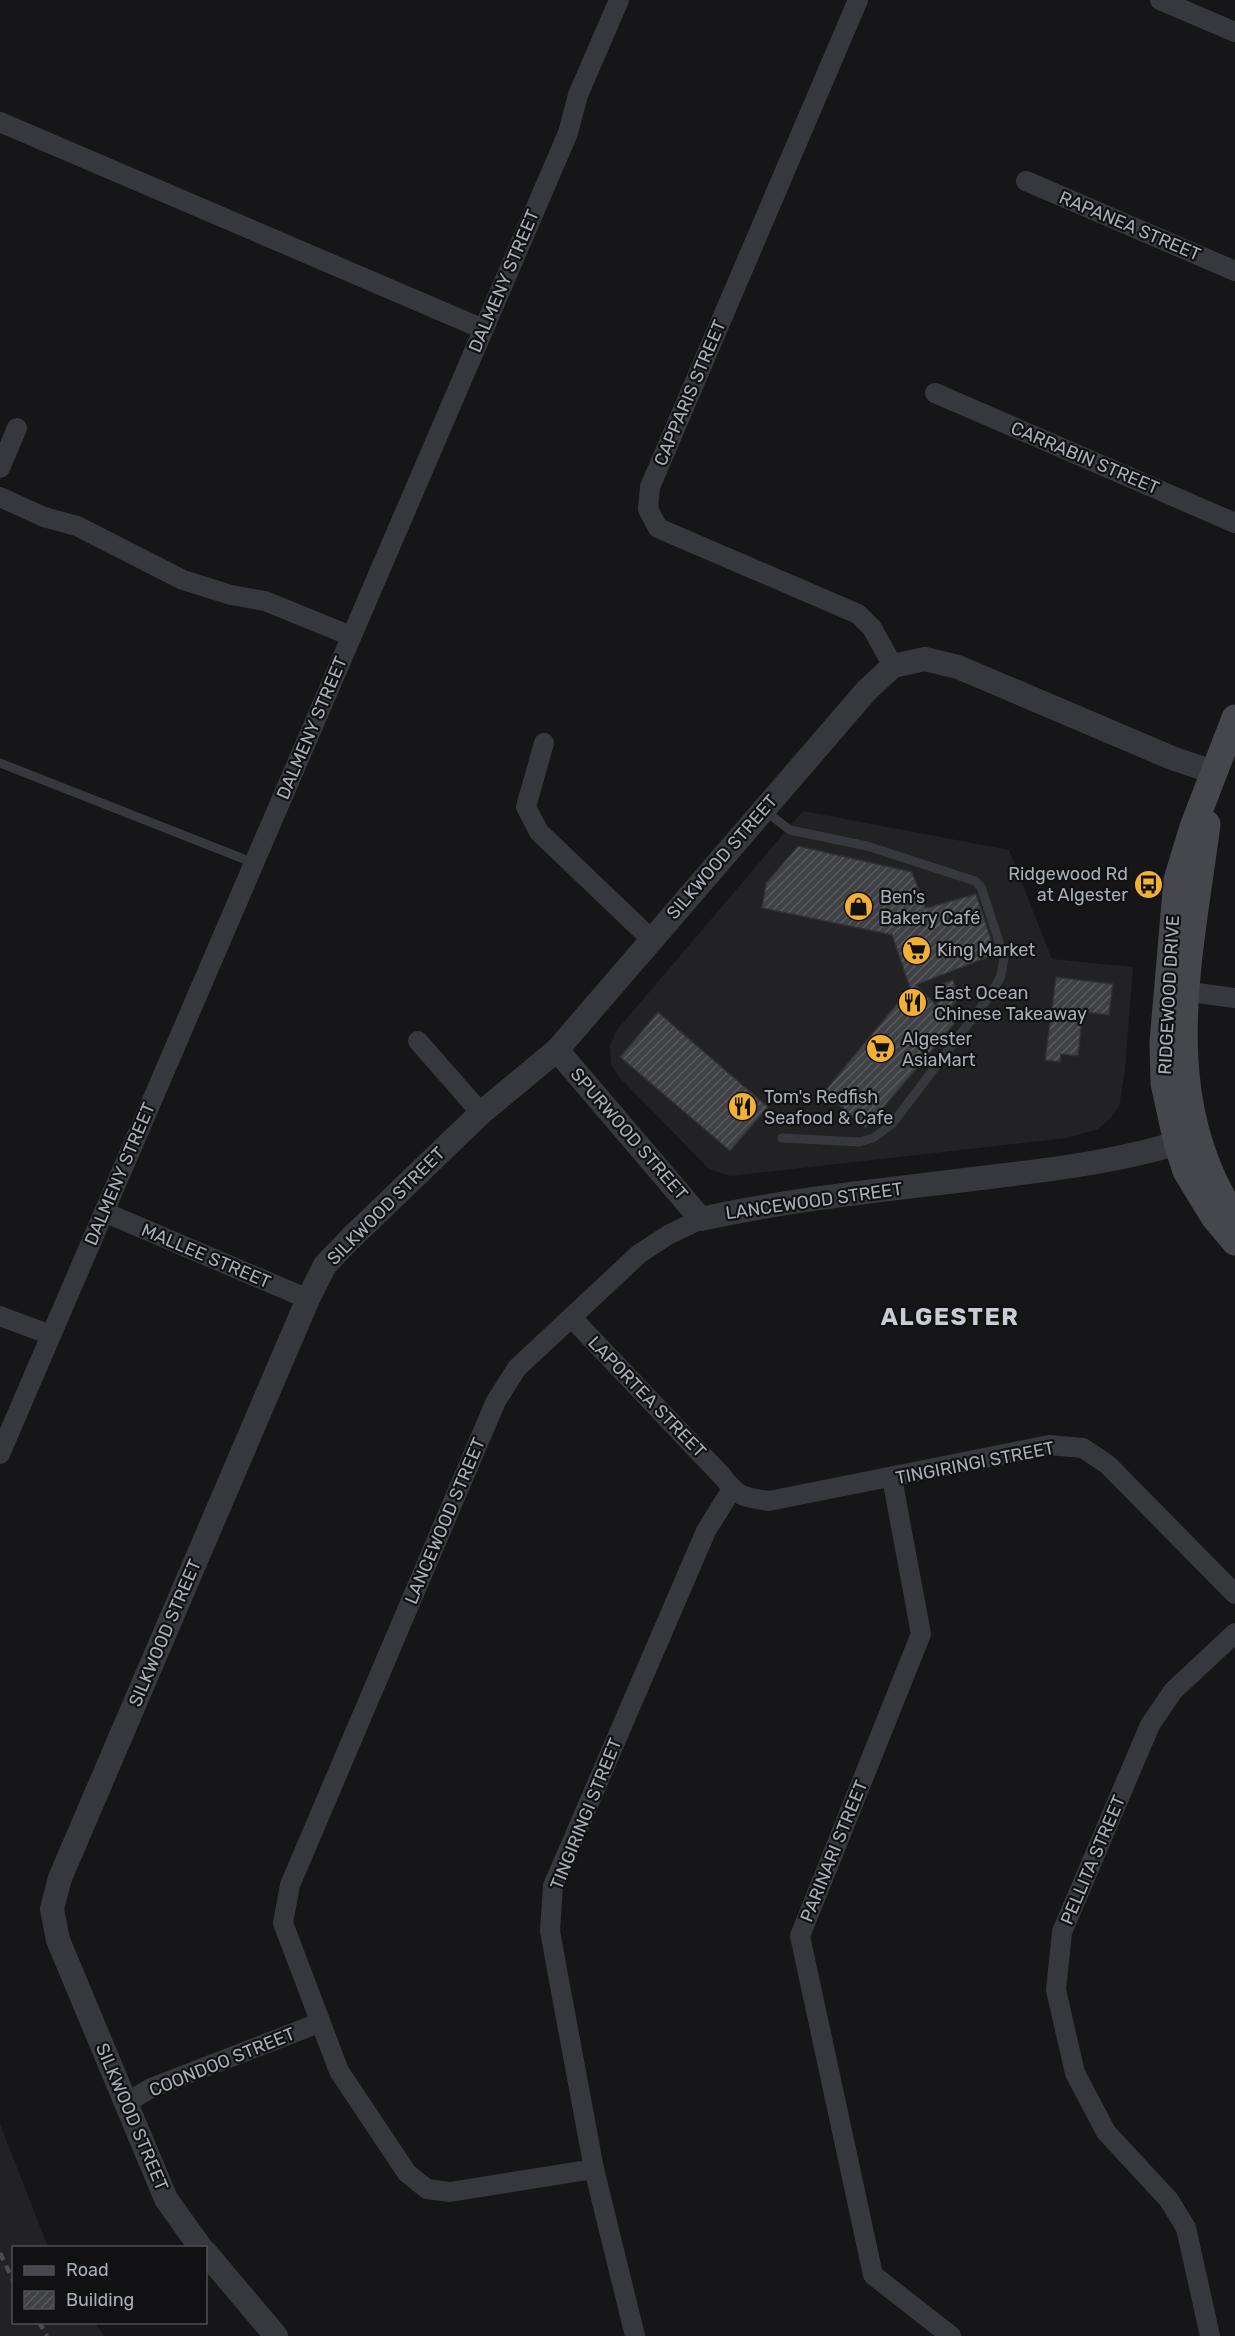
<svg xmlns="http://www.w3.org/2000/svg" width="1235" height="2336" font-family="Rubik,sans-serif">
<defs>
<pattern id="building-hatch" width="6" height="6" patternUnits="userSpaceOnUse" patternTransform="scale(1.5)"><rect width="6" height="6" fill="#404145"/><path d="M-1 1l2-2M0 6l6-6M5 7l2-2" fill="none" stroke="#595a5e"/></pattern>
</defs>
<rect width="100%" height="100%" fill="#161618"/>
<g fill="#222225">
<polygon points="803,811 1009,850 1052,959 1133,967 1125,1070 1119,1107 1111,1118 1098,1129 1067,1138 730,1176 709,1169 619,1077 611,1064 610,1045 617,1030"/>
<polygon points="0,2124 48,2247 14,2248 14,2322 95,2323 104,2336 0,2336"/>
</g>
<g fill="url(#building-hatch)" stroke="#303034" stroke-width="1.5">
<polygon points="798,846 912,872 926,908 976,894 996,954 916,985 936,1005 944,995 941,984 953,980 959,998 946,1014 955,1023 866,1128 824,1092 910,988 892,935 762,908 766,883"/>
<polygon points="1056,977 1113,984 1109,1015 1083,1012 1078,1056 1061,1054 1060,1062 1045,1060"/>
<polygon points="658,1012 768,1107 730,1151 620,1057"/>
</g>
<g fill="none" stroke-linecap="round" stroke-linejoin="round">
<g stroke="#37383d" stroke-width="9">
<polyline points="0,763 254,863"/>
<polyline points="765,811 790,830 867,846 975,881 981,887 1004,957 1001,976 991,994 892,1124 873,1138 859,1142 782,1138"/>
</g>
<g stroke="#37383d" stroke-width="20">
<polyline points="858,0 650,487 648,509 658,528 858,614 872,628 893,666"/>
<polyline points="1160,0 1235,32"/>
<polyline points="0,122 483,329"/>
<polyline points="1026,181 1235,271"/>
<polyline points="935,393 1235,523"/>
<polyline points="0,468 17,428"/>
<polyline points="0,497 44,517 77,526 183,580 231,595 265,601 351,636"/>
<polyline points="544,743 526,807 539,832 651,939"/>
<polyline points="1175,990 1235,998"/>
<polyline points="418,1041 481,1113"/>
<polyline points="104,1212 308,1299"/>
<polyline points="0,1316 51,1335"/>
<path d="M572 1318 722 1476C739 1498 743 1497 769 1501L1049 1445 1083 1448 1108 1465 1235 1594"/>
<polyline points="0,1454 568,133 578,95 619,0"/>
<polyline points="892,1478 921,1634 800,1936 873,2275 951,2336"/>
<polyline points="126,2103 151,2088 319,2023"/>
<polyline points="594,2169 450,2192 427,2189 407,2173 339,2071 283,1923 290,1885 496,1401 517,1368 639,1254 668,1235 701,1219"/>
<polyline points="635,2336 594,2169 558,1975 550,1931 553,1886 706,1531 732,1489"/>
<polyline points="1210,2336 1186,2228 1169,2200 1106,2132 1075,2073 1056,1990 1062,1932 1150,1725 1173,1691 1235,1633"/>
</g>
<g stroke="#37383d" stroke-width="24">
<path d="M557 1050 701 1219C796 1198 893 1189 989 1177 1058 1169 1128 1160 1194 1138"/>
<polyline points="201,2248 166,2199 58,1940 52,1909 60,1878 308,1299 325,1265 350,1239 481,1113 557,1050 867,690 893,666 925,659 958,667 1172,758 1213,772"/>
<polyline points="206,2253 276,2336"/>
</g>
<g stroke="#45474d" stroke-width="27">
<polyline points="1235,718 1193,827 1177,880 1163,1042 1164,1083 1177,1143 1186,1171 1214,1217 1235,1242"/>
<path d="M1207 824C1190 958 1154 1097 1235 1218"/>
</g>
<g stroke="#4a4c52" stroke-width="4.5" stroke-dasharray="8 6" stroke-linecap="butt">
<polyline points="0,2253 14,2282"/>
<polyline points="39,2322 47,2336"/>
</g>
</g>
<defs>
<symbol id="bus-disc" viewBox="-11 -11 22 22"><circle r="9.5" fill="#f2b134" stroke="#111113"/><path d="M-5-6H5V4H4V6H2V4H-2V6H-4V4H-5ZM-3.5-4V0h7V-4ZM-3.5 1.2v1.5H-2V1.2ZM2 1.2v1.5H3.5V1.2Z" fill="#111"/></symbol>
<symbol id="shop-disc" viewBox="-11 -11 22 22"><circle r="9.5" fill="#f2b134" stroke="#111113"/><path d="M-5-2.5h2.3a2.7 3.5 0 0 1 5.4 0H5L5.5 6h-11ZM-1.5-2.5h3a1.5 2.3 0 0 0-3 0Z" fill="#111"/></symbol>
<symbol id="supermarket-disc" viewBox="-11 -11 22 22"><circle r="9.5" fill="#f2b134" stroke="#111113"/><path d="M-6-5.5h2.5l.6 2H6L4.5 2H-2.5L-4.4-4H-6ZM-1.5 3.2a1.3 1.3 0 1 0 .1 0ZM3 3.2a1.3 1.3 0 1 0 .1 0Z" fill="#111"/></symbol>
<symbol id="restaurant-disc" viewBox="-11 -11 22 22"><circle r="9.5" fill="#f2b134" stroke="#111113"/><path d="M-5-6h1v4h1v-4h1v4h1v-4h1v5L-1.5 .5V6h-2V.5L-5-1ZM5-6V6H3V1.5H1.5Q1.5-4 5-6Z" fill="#111"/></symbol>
</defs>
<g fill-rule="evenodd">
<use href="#bus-disc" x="1132" y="868" width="33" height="33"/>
<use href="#shop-disc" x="842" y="890" width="33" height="33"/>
<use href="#supermarket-disc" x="900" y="934" width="33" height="33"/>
<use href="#restaurant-disc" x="896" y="986" width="33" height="33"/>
<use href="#supermarket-disc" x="864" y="1032" width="33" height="33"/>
<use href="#restaurant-disc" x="726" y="1090" width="33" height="33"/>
</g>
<g text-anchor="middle" stroke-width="4.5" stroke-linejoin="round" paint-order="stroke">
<g font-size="18" fill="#a8adb8" stroke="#111113">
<text transform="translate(1130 226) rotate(23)" y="6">RAPANEA STREET</text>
<text transform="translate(504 281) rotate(-67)" y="6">DALMENY STREET</text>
<text transform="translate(690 393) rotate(-67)" y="6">CAPPARIS STREET</text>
<text transform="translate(1085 458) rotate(23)" y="6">CARRABIN STREET</text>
<text transform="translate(312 728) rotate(-67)" y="6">DALMENY STREET</text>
<text transform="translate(722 857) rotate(-49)" y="6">SILKWOOD STREET</text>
<text transform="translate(1169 995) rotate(-87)" y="6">RIDGEWOOD DRIVE</text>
<text transform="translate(629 1134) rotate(49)" y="6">SPURWOOD STREET</text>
<text transform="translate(120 1174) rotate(-67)" y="6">DALMENY STREET</text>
<text transform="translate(814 1201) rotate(-8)" y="6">LANCEWOOD STREET</text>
<text transform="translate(386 1206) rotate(-45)" y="6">SILKWOOD STREET</text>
<text transform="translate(206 1256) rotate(23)" y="6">MALLEE STREET</text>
<text transform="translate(647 1397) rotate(46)" y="6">LAPORTEA STREET</text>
<text transform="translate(975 1463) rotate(-11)" y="6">TINGIRINGI STREET</text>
<text transform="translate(445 1521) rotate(-67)" y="6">LANCEWOOD STREET</text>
<text transform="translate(165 1633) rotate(-67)" y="6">SILKWOOD STREET</text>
<text transform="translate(586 1814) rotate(-68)" y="6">TINGIRINGI STREET</text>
<text transform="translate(834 1851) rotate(-68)" y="6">PARINARI STREET</text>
<text transform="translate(1093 1860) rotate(-67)" y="6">PELLITA STREET</text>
<text transform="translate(222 2062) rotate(-22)" y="6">COONDOO STREET</text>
<text transform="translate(132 2117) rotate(67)" y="6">SILKWOOD STREET</text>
</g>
<g font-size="18" fill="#a8adb8" stroke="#111113" text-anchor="start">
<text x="1128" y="880" text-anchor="end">Ridgewood Rd<tspan x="1128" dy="21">at Algester</tspan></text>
<text x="880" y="903">Ben's<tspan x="880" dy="21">Bakery Café</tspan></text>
<text x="937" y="956">King Market</text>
<text x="934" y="999">East Ocean<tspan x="934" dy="21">Chinese Takeaway</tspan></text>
<text x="902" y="1045">Algester<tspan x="902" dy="21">AsiaMart</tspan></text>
<text x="764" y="1103">Tom's Redfish<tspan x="764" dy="21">Seafood &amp; Cafe</tspan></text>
</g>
<g font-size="24" font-weight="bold" letter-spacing="1.5" fill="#c9ccd4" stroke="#111113">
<text x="950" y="1325">ALGESTER</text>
</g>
</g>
<rect x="12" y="2246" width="195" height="78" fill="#111113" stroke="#4d4f55" stroke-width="1.5"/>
<rect x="24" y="2266" width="30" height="9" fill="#45474d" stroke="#4d4f55" stroke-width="1.5"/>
<text x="66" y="2276" font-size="18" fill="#a8adb8">Road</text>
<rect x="24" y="2291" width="30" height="18" fill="url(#building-hatch)" stroke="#4d4f55" stroke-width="1.5"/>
<text x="66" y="2306" font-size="18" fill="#a8adb8">Building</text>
</svg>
